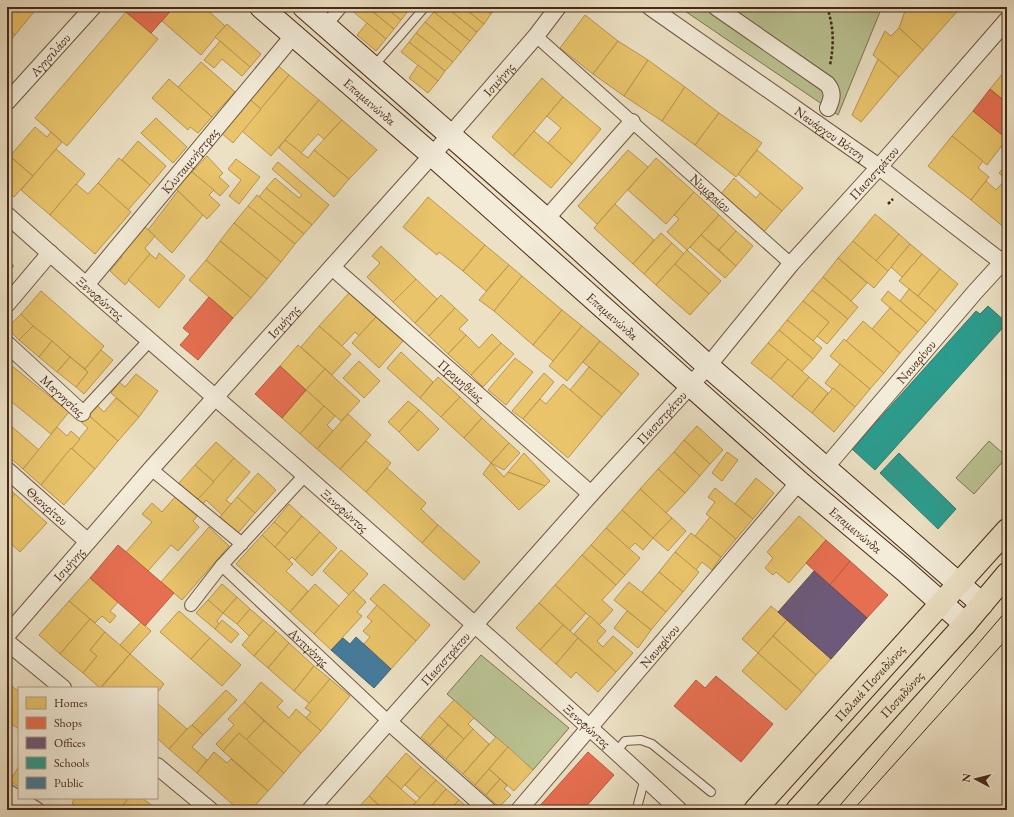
<svg xmlns="http://www.w3.org/2000/svg" width="1014" height="817" font-family="'EB Garamond',serif">
<rect width="100%" height="100%" fill="#ece1c4"/>
<filter id="stains"><feTurbulence type="fractalNoise" baseFrequency=".005" numOctaves="4"/><feColorMatrix values="0 0 0 0 .2 0 0 0 0 .09 0 0 0 0 .02 0 0 0 .5 -.17"/></filter>
<radialGradient id="worn" r=".72"><stop offset=".6" stop-color="#630" stop-opacity="0"/><stop offset="1" stop-color="#630" stop-opacity=".3"/></radialGradient>
<g fill="#bac292" stroke="#807554">
<polygon points="679,7 882,7 838,115"/>
<polygon points="989,441 1007,457 974,494 956,478"/>
<polygon points="481,655 569,728 533,770 447,694"/>
</g>
<g fill="#e9c46a" stroke="#b89551">
<polygon points="7,7 38,7 15,35 7,29"/>
<polygon points="174,7 204,7 225,26 201,55 162,21"/>
<polygon points="352,7 367,7 394,29 386,39 350,9"/>
<polygon points="367,7 385,7 401,20 394,29"/>
<polygon points="385,7 406,7 409,10 401,20"/>
<polygon points="437,7 446,7 477,32 470,41 434,12"/>
<polygon points="446,7 463,7 484,24 477,32"/>
<polygon points="463,7 483,7 491,14 484,24"/>
<polygon points="483,7 497,7 491,14"/>
<polygon points="908,7 961,7 923,50 899,28 905,11"/>
<polygon points="126,12 158,39 67,146 35,118"/>
<polygon points="434,12 470,41 461,52 425,22"/>
<polygon points="585,15 618,41 593,74 560,48"/>
<polygon points="425,22 461,52 453,62 416,33"/>
<polygon points="367,23 386,39 376,51 357,35"/>
<polygon points="227,24 261,54 250,67 215,37"/>
<polygon points="899,28 923,50 899,77 873,55 885,31 891,36"/>
<polygon points="7,29 15,35 7,45"/>
<polygon points="416,33 453,62 445,71 409,42"/>
<polygon points="220,41 250,67 242,76 222,59 214,68 204,60"/>
<polygon points="618,41 648,60 624,96 593,74"/>
<polygon points="409,42 445,71 438,81 401,52"/>
<polygon points="878,59 899,77 861,122 852,115"/>
<polygon points="648,60 685,87 662,121 624,96"/>
<polygon points="201,62 235,92 212,117 178,87"/>
<polygon points="276,64 289,75 261,109 248,98"/>
<polygon points="418,65 438,81 428,93 409,78"/>
<polygon points="1004,72 1007,74 1007,103 990,89"/>
<polygon points="289,75 319,100 271,156 242,131"/>
<polygon points="542,78 563,97 513,156 492,137"/>
<polygon points="169,79 212,117 198,133 190,127 188,130 152,98"/>
<polygon points="685,87 719,113 695,145 662,121"/>
<polygon points="563,97 601,129 572,164 548,143 561,128 547,116"/>
<polygon points="248,98 261,109 233,143 220,132"/>
<polygon points="319,100 342,120 324,139 318,134 301,153 285,140"/>
<polygon points="973,111 1007,139 987,165 952,136"/>
<polygon points="719,113 762,143 736,177 695,145"/>
<polygon points="156,118 187,147 173,163 141,133"/>
<polygon points="342,120 377,150 349,179 314,150"/>
<polygon points="35,127 47,137 51,132 62,142 33,176 10,156"/>
<polygon points="534,131 572,164 551,188 513,156"/>
<polygon points="952,136 983,161 978,168 989,177 971,200 928,166"/>
<polygon points="285,140 308,158 314,150 349,179 334,197 279,148"/>
<polygon points="138,141 166,166 150,185 122,160"/>
<polygon points="56,149 85,174 50,215 21,190"/>
<polygon points="628,150 648,167 597,224 578,206"/>
<polygon points="757,150 803,188 782,211 738,174"/>
<polygon points="7,154 33,176 14,197 7,191"/>
<polygon points="207,156 223,173 219,177 229,186 220,196 192,172"/>
<polygon points="119,158 150,185 128,210 98,183"/>
<polygon points="656,158 694,192 666,224 628,190"/>
<polygon points="236,159 260,177 239,204 229,196 241,180 228,169"/>
<polygon points="278,162 329,205 312,225 266,188 275,178 299,198 302,195 272,169"/>
<polygon points="1007,164 1007,180 999,173"/>
<polygon points="192,172 214,190 209,195 220,205 207,219 175,188"/>
<polygon points="734,178 756,198 760,193 782,211 763,233 720,195"/>
<polygon points="1006,179 1007,180 1007,226 1005,228 971,200 986,181 996,190"/>
<polygon points="98,183 131,212 95,254 50,215 76,184 88,194"/>
<polygon points="266,188 312,225 304,234 259,197"/>
<polygon points="178,191 203,215 172,253 148,230"/>
<polygon points="694,192 719,215 687,250 667,232 679,219 674,215"/>
<polygon points="257,195 304,234 295,244 248,206"/>
<polygon points="428,197 485,245 463,271 439,252 437,255 403,227"/>
<polygon points="615,204 654,240 633,264 594,228"/>
<polygon points="248,206 295,244 281,262 234,223"/>
<polygon points="875,214 899,234 876,261 853,241"/>
<polygon points="719,215 736,231 719,250 701,235"/>
<polygon points="234,223 281,262 267,279 220,241"/>
<polygon points="143,225 155,236 145,248 150,254 125,285 110,271 122,257 120,252"/>
<polygon points="736,231 753,246 736,266 719,250"/>
<polygon points="661,233 672,243 644,274 633,264"/>
<polygon points="899,234 910,244 888,271 876,261"/>
<polygon points="701,235 736,266 725,278 690,247"/>
<polygon points="220,241 267,279 251,298 206,260"/>
<polygon points="853,241 888,271 874,288 838,258"/>
<polygon points="672,243 684,254 656,285 644,274"/>
<polygon points="910,244 922,254 902,277 891,267"/>
<polygon points="485,245 509,265 486,291 463,271"/>
<polygon points="381,246 416,279 393,302 367,277 380,263 372,256"/>
<polygon points="687,250 721,281 709,294 675,264"/>
<polygon points="159,253 185,276 159,308 128,280 150,254 156,259"/>
<polygon points="922,254 940,269 918,296 899,281"/>
<polygon points="838,258 867,283 851,301 823,277"/>
<polygon points="7,260 14,266 7,274"/>
<polygon points="206,260 251,298 233,318 189,280"/>
<polygon points="675,264 709,294 690,315 656,285"/>
<polygon points="509,265 522,276 494,311 479,300"/>
<polygon points="940,269 958,284 936,311 918,296"/>
<polygon points="522,276 562,310 533,345 494,311"/>
<polygon points="823,277 858,307 848,319 812,290"/>
<polygon points="416,279 437,299 415,323 393,302"/>
<polygon points="909,289 936,311 926,323 900,301"/>
<polygon points="812,290 848,319 827,344 817,336 829,322 803,301"/>
<polygon points="41,291 104,346 85,369 33,326 21,314"/>
<polygon points="888,291 926,323 918,332 881,300"/>
<polygon points="349,293 376,317 359,336 355,332 342,346 319,326"/>
<polygon points="441,295 455,308 429,336 415,323"/>
<polygon points="803,301 829,322 813,341 787,320"/>
<polygon points="455,308 468,320 459,329 466,335 448,354 429,336"/>
<polygon points="890,308 918,332 900,353 872,329"/>
<polygon points="562,310 582,326 553,361 533,345"/>
<polygon points="21,314 33,326 19,340 7,328"/>
<polygon points="376,317 403,341 379,368 352,343"/>
<polygon points="787,320 822,348 813,359 779,330"/>
<polygon points="863,321 900,353 884,373 846,341"/>
<polygon points="33,326 52,341 39,357 19,340"/>
<polygon points="319,326 351,354 332,375 301,347"/>
<polygon points="582,326 600,341 567,381 549,366"/>
<polygon points="779,330 813,359 802,371 768,343"/>
<polygon points="492,334 501,343 471,375 448,354 466,335 479,348"/>
<polygon points="844,339 884,373 870,389 830,356"/>
<polygon points="52,341 70,357 57,372 39,357"/>
<polygon points="600,341 639,374 622,394 583,362"/>
<polygon points="501,343 514,354 483,387 471,375"/>
<polygon points="768,343 788,359 771,379 751,363"/>
<polygon points="298,345 325,369 306,390 280,366"/>
<polygon points="101,350 113,360 84,394 76,387 88,372 85,369"/>
<polygon points="401,352 433,382 420,398 387,368"/>
<polygon points="70,357 88,372 76,387 57,372"/>
<polygon points="515,358 533,372 506,405 488,390"/>
<polygon points="788,359 809,377 792,397 771,379"/>
<polygon points="359,361 380,381 364,398 343,378"/>
<polygon points="840,364 870,389 855,407 825,383"/>
<polygon points="12,366 69,412 51,434 7,398 7,371"/>
<polygon points="589,367 622,394 602,417 570,390"/>
<polygon points="325,369 360,401 341,421 306,390"/>
<polygon points="544,373 554,382 523,419 512,411"/>
<polygon points="136,374 158,391 139,417 111,393 119,382 125,387"/>
<polygon points="438,377 460,397 441,417 420,398"/>
<polygon points="809,377 828,393 812,413 792,397"/>
<polygon points="563,384 602,417 568,458 523,419 540,399 546,404"/>
<polygon points="833,388 855,407 834,432 812,413"/>
<polygon points="306,390 324,406 300,434 282,418"/>
<polygon points="460,397 482,418 464,438 441,417"/>
<polygon points="116,398 139,417 118,441 87,414 96,404 104,412"/>
<polygon points="408,401 419,410 399,432 388,422"/>
<polygon points="324,406 335,416 327,425 333,431 317,449 300,434"/>
<polygon points="419,410 439,429 418,451 399,432"/>
<polygon points="87,414 118,441 95,469 71,448 88,428 81,422"/>
<polygon points="348,414 371,435 340,469 317,449"/>
<polygon points="482,418 509,443 491,463 464,438"/>
<polygon points="11,426 39,450 23,469 7,455 7,430"/>
<polygon points="697,426 723,450 710,464 684,440"/>
<polygon points="57,427 67,436 71,431 80,439 41,485 23,469"/>
<polygon points="684,440 710,464 700,476 674,452"/>
<polygon points="366,441 391,463 366,492 340,469"/>
<polygon points="216,442 234,458 214,482 195,465"/>
<polygon points="509,443 520,453 504,470 491,463"/>
<polygon points="71,448 95,469 64,505 41,485"/>
<polygon points="674,452 700,476 685,493 658,469"/>
<polygon points="727,452 738,460 722,481 712,473"/>
<polygon points="524,453 550,481 545,486 508,472"/>
<polygon points="234,458 250,472 226,500 231,504 222,515 206,500 203,504 197,500"/>
<polygon points="491,463 504,477 508,472 545,486 519,510 483,474"/>
<polygon points="195,465 214,482 197,500 179,483"/>
<polygon points="387,468 426,503 421,509 438,525 422,543 366,492"/>
<polygon points="658,469 685,493 666,513 640,489"/>
<polygon points="258,473 276,490 255,513 237,497"/>
<polygon points="756,478 774,493 753,519 735,504"/>
<polygon points="7,487 15,494 7,503"/>
<polygon points="715,488 753,519 736,539 706,514 715,502 708,497"/>
<polygon points="640,489 672,518 653,538 622,510"/>
<polygon points="15,494 47,523 20,552 7,540 7,503"/>
<polygon points="175,497 197,516 193,521 199,527 178,551 171,545 148,571 126,552 152,522 142,514 152,503 162,512"/>
<polygon points="237,497 255,513 238,533 220,517"/>
<polygon points="289,504 302,516 287,533 274,522"/>
<polygon points="622,510 653,538 643,550 635,543 629,549 606,528"/>
<polygon points="302,516 320,532 295,560 292,557 289,560 275,547"/>
<polygon points="799,516 826,540 789,583 776,572 773,575 765,568 773,558 767,552"/>
<polygon points="710,517 736,539 721,557 695,536"/>
<polygon points="672,518 686,531 668,551 653,538"/>
<polygon points="274,522 287,533 275,547 262,535"/>
<polygon points="438,525 480,562 464,580 422,543"/>
<polygon points="209,527 229,546 182,600 161,582"/>
<polygon points="606,528 640,558 625,575 591,545"/>
<polygon points="320,532 337,548 312,576 295,560"/>
<polygon points="691,533 721,557 712,570 702,562 696,570 675,552"/>
<polygon points="262,535 293,564 286,571 308,591 290,612 236,564"/>
<polygon points="591,545 625,575 616,585 582,555"/>
<polygon points="341,550 368,574 349,595 323,571"/>
<polygon points="675,552 699,572 683,592 659,572"/>
<polygon points="582,555 616,585 602,600 613,610 599,625 555,585"/>
<polygon points="659,572 683,592 666,612 642,592"/>
<polygon points="90,578 118,602 110,611 116,616 110,623 102,616 95,623 69,601"/>
<polygon points="629,582 666,612 651,630 614,600"/>
<polygon points="222,584 237,597 223,613 208,600"/>
<polygon points="315,584 339,606 314,634 290,612"/>
<polygon points="384,584 430,625 416,641 370,599"/>
<polygon points="555,585 586,613 570,631 539,603"/>
<polygon points="353,590 366,602 357,612 362,616 331,650 314,634"/>
<polygon points="237,597 250,609 237,624 223,613"/>
<polygon points="208,600 223,613 217,621 219,624 215,629 196,613"/>
<polygon points="69,601 90,619 60,654 39,635"/>
<polygon points="539,603 563,625 540,650 516,628"/>
<polygon points="377,605 416,641 391,669 364,644 370,637 363,631 372,621 367,617"/>
<polygon points="771,606 787,620 758,653 742,639"/>
<polygon points="250,609 263,620 249,636 237,624"/>
<polygon points="179,611 210,638 191,659 160,632"/>
<polygon points="627,611 651,630 638,648 614,628"/>
<polygon points="590,616 606,631 597,641 603,647 613,636 633,653 616,672 574,634"/>
<polygon points="90,619 105,632 90,650 97,656 83,673 60,654"/>
<polygon points="222,620 239,634 231,643 215,629"/>
<polygon points="263,620 276,631 254,656 242,645"/>
<polygon points="787,620 831,659 816,675 773,636"/>
<polygon points="141,622 151,631 130,654 120,645"/>
<polygon points="563,625 578,638 556,664 540,650"/>
<polygon points="276,631 289,643 268,668 254,656"/>
<polygon points="105,632 130,654 100,688 83,673 97,656 90,650"/>
<polygon points="773,636 816,675 802,692 758,653"/>
<polygon points="210,638 241,665 222,686 191,659"/>
<polygon points="578,638 616,672 598,692 576,672 571,678 556,664"/>
<polygon points="289,643 314,666 294,691 268,668"/>
<polygon points="758,653 802,692 786,710 742,671"/>
<polygon points="130,654 164,684 157,693 157,688 101,688"/>
<polygon points="314,666 330,679 310,704 294,691"/>
<polygon points="330,679 350,696 321,731 306,718 311,712 305,708"/>
<polygon points="7,682 19,692 19,729 7,721"/>
<polygon points="261,682 283,701 277,707 289,718 296,709 321,731 301,753 244,702"/>
<polygon points="226,690 237,700 203,735 192,725"/>
<polygon points="454,700 474,718 468,724 473,729 464,739 439,716"/>
<polygon points="244,702 264,721 246,740 239,733 223,751 216,744 234,725 228,719"/>
<polygon points="157,703 187,729 169,749 157,738"/>
<polygon points="439,716 448,725 430,745 421,737"/>
<polygon points="264,721 301,753 284,773 246,740"/>
<polygon points="192,725 203,735 192,747 207,760 197,773 169,749 187,729"/>
<polygon points="448,725 464,739 446,759 430,745"/>
<polygon points="473,729 489,744 463,774 446,759"/>
<polygon points="239,733 284,773 268,791 223,751"/>
<polygon points="496,737 508,747 475,785 463,774"/>
<polygon points="508,747 533,770 514,791 489,769"/>
<polygon points="214,752 227,763 231,759 268,791 251,810 239,810 197,773"/>
<polygon points="406,753 421,767 401,789 386,776"/>
<polygon points="19,766 19,787 10,781"/>
<polygon points="421,767 436,780 420,798 405,785"/>
<polygon points="489,769 500,779 486,795 475,785"/>
<polygon points="386,776 416,802 409,810 384,810 369,796"/>
<polygon points="500,779 507,786 504,789 511,795 499,807 486,795"/>
<polygon points="436,780 446,789 428,810 409,810"/>
<polygon points="446,789 459,800 450,810 428,810"/>
<polygon points="369,796 384,810 356,810"/>
<polygon points="75,798 129,798 119,810 81,810 72,803"/>
<polygon points="129,798 142,798 158,810 119,810"/>
<polygon points="459,800 470,810 450,810"/>
</g>
<g fill="#e76f51" stroke="#b75a40">
<polygon points="130,7 174,7 151,33 126,12"/>
<polygon points="990,89 1007,103 1007,139 973,111"/>
<polygon points="209,297 233,318 198,360 180,345 190,334 183,328"/>
<polygon points="280,366 306,390 282,418 255,394"/>
<polygon points="826,540 850,561 830,585 806,563"/>
<polygon points="118,545 174,593 145,626 90,578"/>
<polygon points="850,561 888,595 867,618 830,585"/>
<polygon points="716,676 773,724 741,762 674,706 696,680 705,688"/>
<polygon points="588,752 614,775 583,810 536,810"/>
</g>
<polygon fill="#6d597a" stroke="#624a5c" points="814,571 867,618 831,659 778,612"/>
<g fill="#2a9d8f" stroke="#337a6b">
<polygon points="988,306 1007,323 875,470 852,449 976,311 980,314"/>
<polygon points="899,453 956,509 938,529 880,473"/>
</g>
<polygon fill="#457b9d" stroke="#466275" points="356,637 391,669 374,688 331,650 343,638 350,644"/>
<g fill="none" stroke-linecap="round" stroke-linejoin="round">
<defs>
<g id="service">
<polyline points="373,67 425,7"/>
<polyline points="616,752 625,741 641,740 652,744 711,792"/>
<polyline points="638,810 638,804 645,778"/>
</g>
<g id="pedestrian">
<polyline points="325,26 341,7"/>
<path id="s1" d="M536 36 791 264"/>
<polyline points="82,413 149,341"/>
<polyline points="151,469 242,544"/>
<path id="s2" d="M305 475 222 565 389 722"/>
<polyline points="191,605 222,565"/>
</g>
<g id="minor">
<path id="s3" d="M650 7 879 167 1007 266"/>
<path d="M716 7 827 84C834 92 832 99 828 108"/>
<path id="s4" d="M7 102 93 7"/>
<path id="s5" d="M7 215C105 303 206 389 306 476 431 586 557 696 679 810"/>
<polyline points="546,219 632,122"/>
<path id="s6" d="M332 267 591 494"/>
<path id="s7" d="M86 285 293 36"/>
<polyline points="7,304 50,253"/>
<path id="s8" d="M7 344 82 413"/>
<path id="s9" d="M825 468 975 292 1007 257"/>
<path id="s10" d="M7 470 87 541"/>
<path id="s11" d="M7 635 151 469 450 135 536 36 558 7"/>
<polyline points="7,642 63,688"/>
<polyline points="389,722 488,810"/>
<polyline points="157,766 210,810"/>
<polyline points="7,792 36,810"/>
<path id="s12" d="M310 810 591 494 708 366 791 264 879 167 1007 20"/>
<path id="s13" d="M519 810 799 482"/>
</g>
<g id="secondary">
<path id="s14" d="M261 7 432 155 799 482 904 570 965 624"/>
<polyline points="304,7 546,219 708,366 982,604"/>
</g>
<g id="primary">
<path id="s15" d="M755 810 1007 530"/>
<path id="s16" d="M797 810 965 624 1007 574"/>
</g>
</defs>
<use href="#service" stroke="#705642" stroke-width="10"/>
<use href="#pedestrian" stroke="#705642" stroke-width="14"/>
<use href="#minor" stroke="#705642" stroke-width="18"/>
<use href="#secondary" stroke="#472817" stroke-width="24"/>
<use href="#primary" stroke="#472817" stroke-width="24"/>
<g stroke="#472817" stroke-width="2.5" stroke-dasharray="3 2" stroke-linecap="butt">
<path d="M827 7C834 27 834 45 830 65"/>
<polyline points="888,204 893,199"/>
</g>
<use href="#service" stroke="#f3ecd9" stroke-width="8"/>
<use href="#pedestrian" stroke="#f3ecd9" stroke-width="12"/>
<use href="#minor" stroke="#f3ecd9" stroke-width="16"/>
<use href="#secondary" stroke="#f3ecd9" stroke-width="22"/>
<use href="#primary" stroke="#ece1c4" stroke-width="22"/>
<g stroke="#472817" stroke-width="1">
<polyline points="836,810 1007,610"/>
<polyline points="853,810 1007,639"/>
</g>
</g>
<g text-anchor="middle" stroke-width="4" stroke-linejoin="round" paint-order="stroke">
<g font-size="13" fill="#472817" stroke="#f3ecd9">
<text dy="5" stroke="none"><textPath href="#s4" startOffset="64">Αγησιλάου</textPath></text>
<text dy="5" stroke="none"><textPath href="#s11" startOffset="742">Ισμήνης</textPath></text>
<text dy="5" stroke="none"><textPath href="#s14" startOffset="144">Επαμεινώνδα</textPath></text>
<text dy="5" stroke="none"><textPath href="#s3" startOffset="220">Ναυάρχου Βότση</textPath></text>
<text dy="5" stroke="none"><textPath href="#s7" startOffset="162">Κλυταιμνήστρας</textPath></text>
<text dy="5" stroke="none"><textPath href="#s12" startOffset="851">Πεισιστράτου</textPath></text>
<text dy="5" stroke="none"><textPath href="#s1" startOffset="235">Νυμφαίου</textPath></text>
<text dy="5" stroke="none"><textPath href="#s5" startOffset="125">Ξενοφώντος</textPath></text>
<text dy="5" stroke="none"><textPath href="#s14" startOffset="468">Επαμεινώνδα</textPath></text>
<text dy="5" stroke="none"><textPath href="#s11" startOffset="418">Ισμήνης</textPath></text>
<text dy="5" stroke="none"><textPath href="#s9" startOffset="140">Ναυαρίνου</textPath></text>
<text dy="5" stroke="none"><textPath href="#s6" startOffset="172">Προμηθέως</textPath></text>
<text dy="5" stroke="none"><textPath href="#s8" startOffset="76">Μαγνησίας</textPath></text>
<text dy="5" stroke="none"><textPath href="#s12" startOffset="527">Πεισιστράτου</textPath></text>
<text dy="5" stroke="none"><textPath href="#s10" startOffset="54">Θεοκρίτου</textPath></text>
<text dy="5" stroke="none"><textPath href="#s5" startOffset="449">Ξενοφώντος</textPath></text>
<text dy="5" stroke="none"><textPath href="#s14" startOffset="792">Επαμεινώνδα</textPath></text>
<text dy="5" stroke="none"><textPath href="#s11" startOffset="94">Ισμήνης</textPath></text>
<text dy="5" stroke="none"><textPath href="#s13" startOffset="216">Ναυαρίνου</textPath></text>
<text dy="5" stroke="none"><textPath href="#s2" startOffset="242">Αντιγόνης</textPath></text>
<text dy="5" stroke="none"><textPath href="#s12" startOffset="203">Πεισιστράτου</textPath></text>
<text dy="5" stroke="none"><textPath href="#s15" startOffset="171">Παλαιά Ποσειδώνος</textPath></text>
<text dy="5" stroke="none"><textPath href="#s16" startOffset="156">Ποσειδώνος</textPath></text>
<text dy="5" stroke="none"><textPath href="#s5" startOffset="773">Ξενοφώντος</textPath></text>
</g>
</g>
<rect width="1014" height="817" fill="none" stroke="#ece1c4" stroke-width="24"/>
<rect x="8" y="8" width="998" height="801" fill="none" stroke="#472817" stroke-width="2"/>
<rect x="12" y="12" width="990" height="793" fill="none" stroke="#472817"/>
<rect x="18" y="687" width="140" height="112" fill="#f3ecd9" stroke="#ae9e8b"/>
<rect x="26" y="697" width="20" height="12" fill="#e9c46a" stroke="#ae9e8b"/>
<text x="54" y="707" font-size="12" fill="#472817">Homes</text>
<rect x="26" y="717" width="20" height="12" fill="#e76f51" stroke="#ae9e8b"/>
<text x="54" y="727" font-size="12" fill="#472817">Shops</text>
<rect x="26" y="737" width="20" height="12" fill="#6d597a" stroke="#ae9e8b"/>
<text x="54" y="747" font-size="12" fill="#472817">Offices</text>
<rect x="26" y="757" width="20" height="12" fill="#2a9d8f" stroke="#ae9e8b"/>
<text x="54" y="767" font-size="12" fill="#472817">Schools</text>
<rect x="26" y="777" width="20" height="12" fill="#457b9d" stroke="#ae9e8b"/>
<text x="54" y="787" font-size="12" fill="#472817">Public</text>
<g transform="translate(976 779) rotate(277)" stroke="#f3ecd9" stroke-width="3" paint-order="stroke">
<path d="M0-3L7 15L0 10L-7 15Z" fill="#472817"/>
<text y="-6" font-size="11" font-weight="bold" text-anchor="middle" fill="#472817">N</text>
</g>
<rect width="100%" height="100%" filter="url(#stains)"/>
<rect width="100%" height="100%" fill="url(#worn)"/>
</svg>
